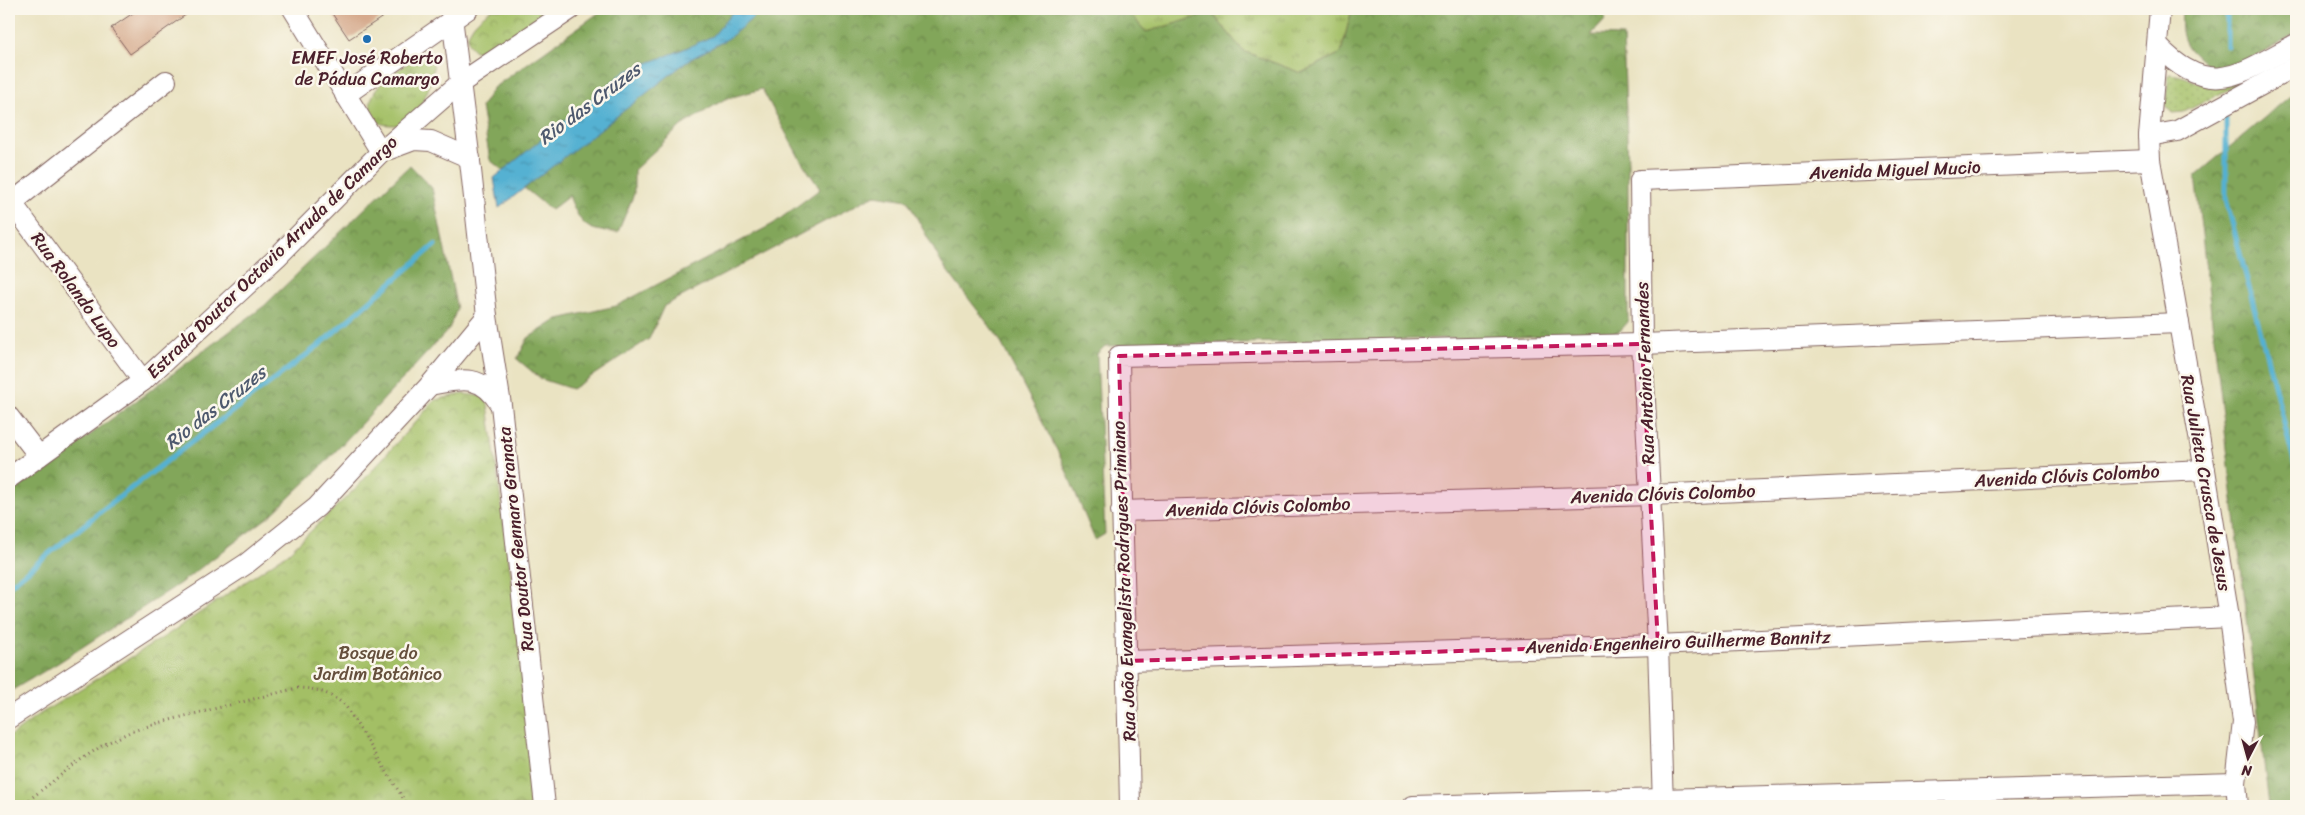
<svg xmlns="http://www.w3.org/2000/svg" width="2305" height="815" font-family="Sriracha,sans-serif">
<defs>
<pattern id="grass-tufts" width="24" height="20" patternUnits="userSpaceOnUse" patternTransform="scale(1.25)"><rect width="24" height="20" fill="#a3bf65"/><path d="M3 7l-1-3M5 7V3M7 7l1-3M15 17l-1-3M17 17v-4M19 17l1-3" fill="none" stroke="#879b53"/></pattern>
<pattern id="forest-crowns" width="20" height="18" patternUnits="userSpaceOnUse" patternTransform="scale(1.25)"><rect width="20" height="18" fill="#82a65a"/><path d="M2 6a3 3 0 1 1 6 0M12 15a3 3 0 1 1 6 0" fill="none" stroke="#6c874b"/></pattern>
<pattern id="park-crowns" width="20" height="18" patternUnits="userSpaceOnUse" patternTransform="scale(1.25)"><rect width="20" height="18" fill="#a3bf65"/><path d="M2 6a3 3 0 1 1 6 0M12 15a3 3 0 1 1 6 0" fill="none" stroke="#879b53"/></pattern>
<pattern id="garden-dots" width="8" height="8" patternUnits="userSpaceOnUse" patternTransform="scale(1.25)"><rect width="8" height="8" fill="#a3bf65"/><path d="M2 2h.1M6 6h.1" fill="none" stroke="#879b53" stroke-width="1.8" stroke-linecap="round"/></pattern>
<pattern id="water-ripples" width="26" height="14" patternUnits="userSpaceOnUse" patternTransform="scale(1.25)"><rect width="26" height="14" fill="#54b1d2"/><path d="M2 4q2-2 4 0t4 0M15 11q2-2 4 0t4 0" fill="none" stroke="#488fab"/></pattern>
</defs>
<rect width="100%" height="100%" fill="#fbf7ec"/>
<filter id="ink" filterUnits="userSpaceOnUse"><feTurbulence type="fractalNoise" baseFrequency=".02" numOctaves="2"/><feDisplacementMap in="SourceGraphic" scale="10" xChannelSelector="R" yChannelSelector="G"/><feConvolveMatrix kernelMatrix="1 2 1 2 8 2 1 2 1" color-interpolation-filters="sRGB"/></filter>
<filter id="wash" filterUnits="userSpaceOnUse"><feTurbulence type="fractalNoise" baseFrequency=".0096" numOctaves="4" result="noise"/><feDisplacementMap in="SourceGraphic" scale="20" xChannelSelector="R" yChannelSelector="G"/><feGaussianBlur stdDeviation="1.12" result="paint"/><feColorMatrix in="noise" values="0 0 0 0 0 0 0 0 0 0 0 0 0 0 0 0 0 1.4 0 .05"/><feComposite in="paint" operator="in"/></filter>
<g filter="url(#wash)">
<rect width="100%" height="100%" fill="#eae3c2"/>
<g fill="url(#grass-tufts)" stroke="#766f48">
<polygon points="1126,9 1352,9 1341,53 1301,73 1243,51 1212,13 1146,32"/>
<path d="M421 54H428L433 58C436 76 425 102 412 116 409 119 403 122 399 125 388 125 376 126 372 114 362 87 403 68 421 54Z"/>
</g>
<g fill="url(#forest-crowns)" stroke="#666242">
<path d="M604 9H1126L1146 32 1212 13 1243 51 1301 73 1341 53 1352 9H1598L1606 19 1591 35 1623 36 1628 163V322L1619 332 1599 335 1105 346 1097 354 1105 534 1095 540 1061 458 998 337 942 264 907 200 875 195 664 306 649 339 572 389 541 379 517 359 528 338 558 319 616 306 773 224 820 189 800 159 762 89 725 99 681 126 634 170V194L618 232C585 232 581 225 569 196L551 210 490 160 481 107 493 88Z"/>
<path d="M2182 9H2296V33C2277 43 2240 70 2218 69 2210 68 2201 61 2195 55 2180 41 2181 28 2182 9Z"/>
<polygon points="2296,91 2296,806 2269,806 2195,176"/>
<polygon points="410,165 432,188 457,309 449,329 322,466 271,515 179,584 58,663 9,692 9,495 264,306"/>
</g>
<g fill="url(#park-crowns)" stroke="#766f48">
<path d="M492 9H554L490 53C476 57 461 43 471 29 475 21 485 14 492 9Z"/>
<polygon points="463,394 487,397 542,806 9,806 9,737 40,714 167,635 288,553 358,486 435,400"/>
</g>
<path fill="url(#garden-dots)" stroke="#766f48" d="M2296 51V55L2184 112 2173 113 2165 104 2169 74C2187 75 2194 83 2210 86 2233 91 2275 61 2296 51Z"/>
<polygon fill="url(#water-ripples)" stroke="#4f687e" points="735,9 757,9 753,11 754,17 729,38 689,60 499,208 494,178 624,72 679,51 713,36"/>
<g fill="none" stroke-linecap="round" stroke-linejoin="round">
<g stroke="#54b1d2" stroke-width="5">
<polyline points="2227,46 2227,9"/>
<polyline points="2226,119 2226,199 2296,469"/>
<polyline points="9,586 105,508 318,346 435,245"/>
</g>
</g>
<g id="blocks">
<g fill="#d6aa8d">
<polygon points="139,9 194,9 130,54 111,28"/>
<polygon points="329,9 395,9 349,39"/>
</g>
</g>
</g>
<g filter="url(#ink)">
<use href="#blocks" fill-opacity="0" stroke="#826460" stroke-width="1"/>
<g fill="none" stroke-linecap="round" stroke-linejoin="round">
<defs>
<g id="minor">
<polyline points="293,9 381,152"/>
<polyline points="451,9 471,170 487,316 501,405 545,806"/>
<polyline points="2160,9 2149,136 2150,160 2205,470 2229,617 2243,722 2236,783 2238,806"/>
<path d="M2158 46C2210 101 2241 73 2296 44"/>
<polyline points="345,95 468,9"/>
<polyline points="2149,136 2177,131 2296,66"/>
<polyline points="390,149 414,140 431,141 470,158"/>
<polyline points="9,199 143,381"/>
<polyline points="9,205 166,81"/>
<path d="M430 385C461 379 481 373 500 404"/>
<polyline points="9,417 39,456"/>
<polyline points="9,478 143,381 277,257 381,152 459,84 571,9"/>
<polyline points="1121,511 1651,495 2205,470"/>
<polyline points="1127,661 1658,645 2229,617"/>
<polyline points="9,718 246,564 317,507 430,385 487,316"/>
<path d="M1130 806C1127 656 1121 506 1119 356L1642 344 2179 323"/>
<polyline points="1413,806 2236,783"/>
<polyline points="1663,806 1658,645 1642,344 1640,180 2150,160"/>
</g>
</defs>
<use href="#minor" stroke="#826460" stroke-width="22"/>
<path stroke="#826460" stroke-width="3" stroke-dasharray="1 4" stroke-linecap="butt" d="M21 806 79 761 103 745 130 732 158 723 297 688C317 688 329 693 345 705L408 806"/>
<use href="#minor" stroke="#fff" stroke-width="20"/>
</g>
</g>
<path fill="#c2185b" fill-opacity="0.2" stroke="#c2185b" stroke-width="4" stroke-dasharray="10 6" stroke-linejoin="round" d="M1642 344 1658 645 1127 661 1119 356Z"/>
<circle fill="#1f6fb2" stroke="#fbf7ec" stroke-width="2" cx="367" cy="39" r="5"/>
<g text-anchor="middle" stroke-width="5" stroke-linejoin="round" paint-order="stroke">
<g font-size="18" fill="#4a1f2b" stroke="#fbf7ec">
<text x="367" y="64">EMEF José Roberto<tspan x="367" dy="21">de Pádua Camargo</tspan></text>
</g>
<g font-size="18" fill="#4a1f2b" stroke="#fbf7ec">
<text transform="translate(1895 170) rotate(-2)" y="6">Avenida Miguel Mucio</text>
<text transform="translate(272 257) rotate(-44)" y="6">Estrada Doutor Octavio Arruda de Camargo</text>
<text transform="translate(76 290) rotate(54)" y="6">Rua Rolando Lupo</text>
<text transform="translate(1645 373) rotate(-92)" y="6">Rua Antônio Fernandes</text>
<text transform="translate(2067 476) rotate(-3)" y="6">Avenida Clóvis Colombo</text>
<text transform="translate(2206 483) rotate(80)" y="6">Rua Julieta Crusca de Jesus</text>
<text transform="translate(1663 494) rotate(-2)" y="6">Avenida Clóvis Colombo</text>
<text transform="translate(1258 507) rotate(-2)" y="6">Avenida Clóvis Colombo</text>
<text transform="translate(516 539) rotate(-96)" y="6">Rua Doutor Gennaro Granata</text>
<text transform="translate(1124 581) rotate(-92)" y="6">Rua João Evangelista Rodrigues Primiano</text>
<text transform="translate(1678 642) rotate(-2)" y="6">Avenida Engenheiro Guilherme Bannitz</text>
</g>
<g font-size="18" fill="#654f3c" stroke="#fbf7ec">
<text x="378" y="659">Bosque do<tspan x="378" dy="21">Jardim Botânico</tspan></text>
</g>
<g font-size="19" font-style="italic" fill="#4e596e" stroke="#fbf7ec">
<text transform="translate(589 103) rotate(-37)" y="7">Rio das Cruzes</text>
<text transform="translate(215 407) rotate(-38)" y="7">Rio das Cruzes</text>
</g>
</g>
<rect width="2305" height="815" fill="none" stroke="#fbf7ec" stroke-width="30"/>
<g transform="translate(2248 758) rotate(186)" stroke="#fbf7ec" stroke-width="4" paint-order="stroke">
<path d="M0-4L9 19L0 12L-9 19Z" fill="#4a1f2b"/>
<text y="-8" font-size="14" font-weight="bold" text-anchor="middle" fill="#4a1f2b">N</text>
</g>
</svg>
